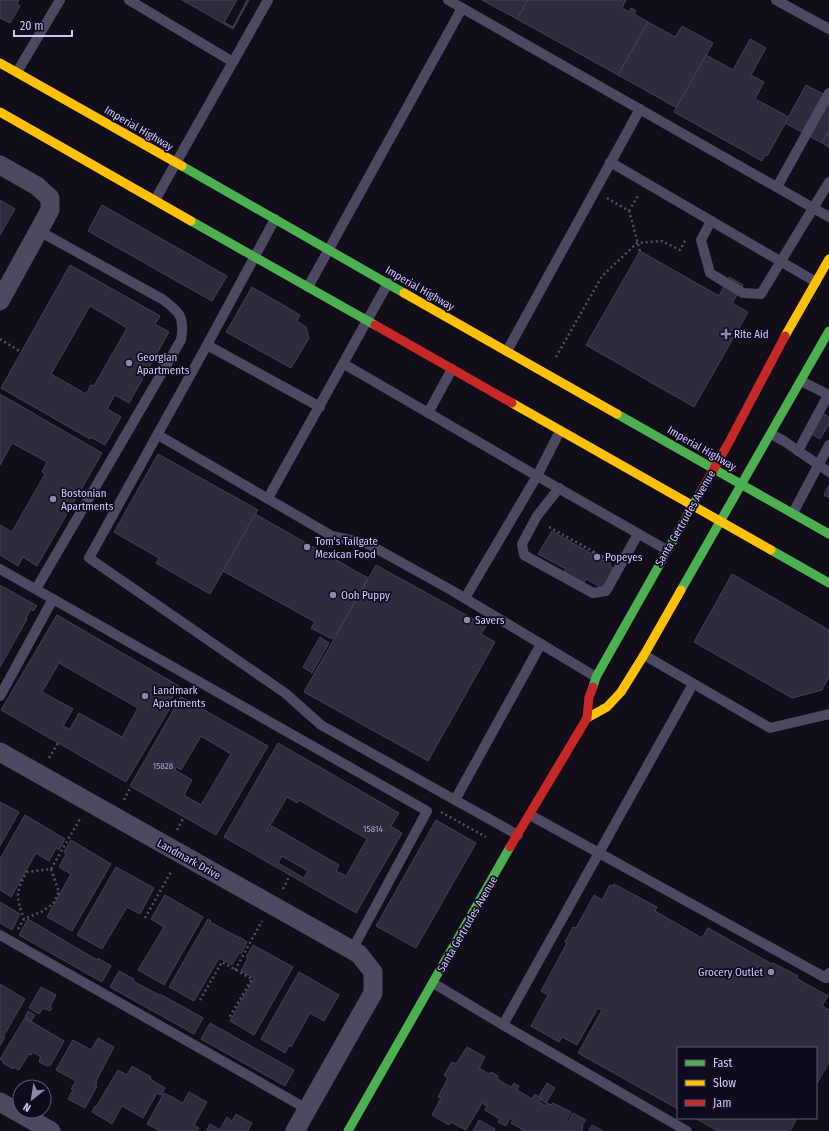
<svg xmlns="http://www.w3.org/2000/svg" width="829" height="1131" font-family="'Fira Sans Condensed',sans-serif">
<rect width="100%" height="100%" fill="#110e19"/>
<g fill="#2f2b3d" stroke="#463f58" fill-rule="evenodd">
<polygon points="0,0 19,0 17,4 20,6 10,23 0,18"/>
<polygon points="182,0 237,0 224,22 233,27 247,0 249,0 233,29"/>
<polygon points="482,0 528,0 517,19"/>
<polygon points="528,0 626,0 622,8 629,12 631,8 636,11 634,14 648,22 618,75 517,19"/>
<polygon points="648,22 675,37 682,26 713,43 677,108 618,75"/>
<polygon points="750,39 766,48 751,75 764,82 755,99 789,117 767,156 765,155 762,161 674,112 706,55 733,70"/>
<polygon points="806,85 829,97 829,131 822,143 785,123"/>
<polygon points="829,131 829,147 822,143"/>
<polygon points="0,200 15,209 0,235"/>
<polygon points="102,205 227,276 212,301 88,231"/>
<polygon points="640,251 719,296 729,277 743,285 732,303 748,312 694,407 586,345"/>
<path d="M70 265 160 316 155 324 169 332 129 403 115 395 107 409 121 417 105 445 91 437 90 439 1 388ZM90 306 127 328 94 386 91 385 86 394 51 374Z"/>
<polygon points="252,287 300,315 297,321 306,327 309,338 291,368 226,332"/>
<polygon points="0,394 102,453 37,566 23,557 18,566 0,555 0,525 12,532 45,474 42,472 47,462 12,443 0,465"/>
<polygon points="818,411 829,417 829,424 820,439 806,431"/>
<polygon points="158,454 258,510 210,594 156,563 159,558 114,532"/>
<polygon points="829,485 829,498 824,495"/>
<polygon points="255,514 368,578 337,634 335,634 332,639 311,628 315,622 223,571"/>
<polygon points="552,531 592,554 593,551 603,556 602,560 611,564 610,566 613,568 611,570 615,572 602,588 586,579 584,583 564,572 566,569 538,554"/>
<polygon points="376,565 486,626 481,634 495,642 428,761 304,692"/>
<polygon points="732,574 829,630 829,677 822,690 792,698 694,642"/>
<polygon points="0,585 37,606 33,611 31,609 26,618 27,619 0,667"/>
<path d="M57 615 179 686 170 701 173 703 126 782 1 710ZM59 663 138 708 122 737 79 713 70 729 63 726 73 709 42 692Z"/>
<polygon points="320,637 329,643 312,673 303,667"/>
<path d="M181 697 268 746 216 835 130 786ZM201 736 231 754 201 805 184 795 192 780 175 770 176 767 181 770Z"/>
<path d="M278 743 399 813 391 826 402 833 356 913 224 837ZM287 797 297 803 299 800 367 839 346 876 336 871 339 865 272 826 269 832 267 831ZM282 856 308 871 304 878 278 863Z"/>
<polygon points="0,802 19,812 0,846"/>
<polygon points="25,815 65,839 59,850 56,848 49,861 36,853 11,897 0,890 0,859"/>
<polygon points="436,820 476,843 416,948 376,926"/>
<polygon points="71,840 111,864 72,931 47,917 71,874 59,867 66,854 64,852"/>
<polygon points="116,867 154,888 140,914 127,907 102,949 77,935"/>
<polygon points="614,884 657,907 655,911 702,938 708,928 772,964 773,963 798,976 796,978 828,996 822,1006 829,1010 829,1062 816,1085 816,1048 678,1048 678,1109 578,1053 602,1010 598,1008 577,1045 562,1037 559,1042 531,1026 548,995 541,991 567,943 565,942 573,927 576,928 594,895 602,900 610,885 612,886"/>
<polygon points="165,895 203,917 164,985 138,970 164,927 151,919"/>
<polygon points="0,902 20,914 12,930 0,923"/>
<polygon points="28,919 97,960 98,958 111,966 102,982 19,935"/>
<polygon points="208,919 211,921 210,922 240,938 240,937 247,942 241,954 239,953 232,965 219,958 194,1001 169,987"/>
<polygon points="253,945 293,967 254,1035 230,1021 254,978 241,971 248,958 246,957"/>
<polygon points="119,971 134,979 133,981 159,995 160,994 203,1018 194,1034 110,987"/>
<polygon points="299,972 339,995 324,1021 310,1013 291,1047 289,1045 285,1053 261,1039"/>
<polygon points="0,984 25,999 3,1037 5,1037 0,1046"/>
<polygon points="41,987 56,995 50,1007 52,1008 50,1011 43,1008 39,1014 29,1008"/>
<polygon points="28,1011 35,1015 31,1021 25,1017"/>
<polygon points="25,1018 64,1041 50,1066 48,1065 47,1066 39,1062 40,1061 39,1060 41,1057 33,1052 31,1055 29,1054 19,1070 14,1067 13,1069 3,1063 4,1062 0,1059"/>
<polygon points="210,1023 294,1070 285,1086 201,1039"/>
<polygon points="98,1038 114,1047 96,1081 97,1082 95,1086 97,1086 85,1108 68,1099 73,1090 71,1089 76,1081 56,1070 73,1040 91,1050"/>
<polygon points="467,1047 485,1057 479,1068 489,1074 491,1072 498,1076 497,1078 502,1082 511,1087 514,1083 519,1086 517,1090 532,1099 535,1094 541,1098 539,1102 546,1106 547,1103 551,1105 553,1103 571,1112 566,1121 568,1122 573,1113 586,1120 582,1126 583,1127 582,1130 583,1131 522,1131 523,1130 511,1123 513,1120 510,1118 506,1126 498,1122 500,1119 485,1110 487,1106 482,1103 466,1130 451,1122 449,1125 432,1115 441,1098 438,1097 448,1078 444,1075 452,1062 456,1064"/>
<polygon points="132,1066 151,1077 150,1079 165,1088 161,1095 157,1093 143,1118 122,1106 112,1124 92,1112 95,1106 96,1107 118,1070 127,1075"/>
<polygon points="547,1083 555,1088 546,1103 541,1100 542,1098 539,1096"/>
<polygon points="189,1092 207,1102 194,1125 199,1128 197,1131 160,1131 147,1124 164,1093 183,1103"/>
<polygon points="236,1114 252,1123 248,1130 249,1131 224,1131 220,1129 227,1117 232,1121"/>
<polygon points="695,1118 797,1118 790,1131 718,1131"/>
<polygon points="479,1120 495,1129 494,1131 473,1131"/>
<polygon points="210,1124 222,1131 206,1131"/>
<polygon points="592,1125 603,1131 589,1131"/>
</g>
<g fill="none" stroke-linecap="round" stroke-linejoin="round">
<g stroke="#485767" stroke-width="2.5" stroke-dasharray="2 3" stroke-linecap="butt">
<polyline points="607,198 629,211 640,251"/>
<polyline points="629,211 639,194"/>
<polyline points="0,339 21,352"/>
<polyline points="556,357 602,276 637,243 662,241 680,250 686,239"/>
<polyline points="549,527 607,559"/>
<polyline points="49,758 58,743"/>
<polyline points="124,800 130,788"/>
<polyline points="441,812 486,837"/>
<polyline points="177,830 184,817"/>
<polyline points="51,869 80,819"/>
<polyline points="283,889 290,875"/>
<polyline points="145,918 172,870"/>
<path d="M18 929 24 919 41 912 53 904 59 892 51 869 27 872C15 892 16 897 24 919"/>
<polyline points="235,970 262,921"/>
<polyline points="200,1000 222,962 252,979 229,1018"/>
</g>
<g stroke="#4d4962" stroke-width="10">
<polyline points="129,0 233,62"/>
<polyline points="448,0 829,217"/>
<polyline points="776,0 829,29"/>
<polyline points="17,72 60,0"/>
<polyline points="610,162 816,282"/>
<polyline points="777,187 829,93"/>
<polyline points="155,200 268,0"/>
<polyline points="275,219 207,345 89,558 285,693 321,725 455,800"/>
<polyline points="711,221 701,240 710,273 743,293 761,294 829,182"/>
<polyline points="308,287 462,8"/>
<polyline points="207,345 320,407"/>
<polyline points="507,351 640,109"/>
<polyline points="344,364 537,476 560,431"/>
<polyline points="801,381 829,395"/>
<polyline points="428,413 452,369"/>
<polyline points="771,434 784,441 829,472"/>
<polyline points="158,435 332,536 368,544 451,590 596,677"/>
<polyline points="798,451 828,395"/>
<polyline points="559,488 537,516 522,544 524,555 593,593 606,591 638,534"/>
<polyline points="268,498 388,283"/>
<polyline points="793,513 829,445"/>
<polyline points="0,569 427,811 352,950"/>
<path d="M36 589 181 340C185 317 180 312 162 299L39 231"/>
<polyline points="465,598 537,476 667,550"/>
<polyline points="644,655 770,728 829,714"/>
<polyline points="0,696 53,599"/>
<polyline points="530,815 826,978 829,973"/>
<polyline points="518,835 455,800 541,644"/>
<polyline points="0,935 307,1109"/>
<polyline points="433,983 503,1025 693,684"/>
<polyline points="503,1025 687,1131"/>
</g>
<g stroke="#4d4962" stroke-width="19">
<polyline points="0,165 37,186 50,198 50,210 0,301"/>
<polyline points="0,752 359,954 373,972 373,993 295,1131"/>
<polyline points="0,1102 51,1131"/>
</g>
<g stroke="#4caf50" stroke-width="9">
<polyline points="182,166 404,293"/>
<polyline points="191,221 375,325"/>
<polyline points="617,414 829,534"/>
<polyline points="771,550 829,583"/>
<polyline points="681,590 829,331"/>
<polyline points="593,687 596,677 700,493"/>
<polyline points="348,1131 510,847"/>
</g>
<g stroke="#ffc107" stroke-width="9">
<polyline points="0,63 182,166"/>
<polyline points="0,112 191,221"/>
<polyline points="404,293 617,414"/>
<polyline points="785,336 829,259"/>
<polyline points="512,403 771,550"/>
<polyline points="587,718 607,707 621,692 644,655 681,590"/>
</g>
<g stroke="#c62828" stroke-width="9">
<polyline points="375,325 512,403"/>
<polyline points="700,493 728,444 785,336"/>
<polyline points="510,847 587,718 589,697 593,687"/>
</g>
</g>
<g fill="#8e86ae" stroke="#0f0a1d" stroke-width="1.5">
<path d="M724 328h4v4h4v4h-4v4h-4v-4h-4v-4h4z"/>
<circle cx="129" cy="363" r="4"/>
<circle cx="53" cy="499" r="4"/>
<circle cx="307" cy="547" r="4"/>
<circle cx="597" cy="557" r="4"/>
<circle cx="333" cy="595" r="4"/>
<circle cx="467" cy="620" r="4"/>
<circle cx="145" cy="696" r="4"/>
<circle cx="771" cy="972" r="4"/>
</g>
<g text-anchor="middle" stroke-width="3.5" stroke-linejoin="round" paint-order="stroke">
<g font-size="9" fill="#a99fce">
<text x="163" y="769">15828</text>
<text x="373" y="832">15814</text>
</g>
<g font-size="11" fill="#d2c6ff" stroke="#0f0a1d">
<text transform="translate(139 128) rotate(30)" y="4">Imperial Highway</text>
<text transform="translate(420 288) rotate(30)" y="4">Imperial Highway</text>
<text transform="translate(702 448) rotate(30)" y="4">Imperial Highway</text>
<text transform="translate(685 518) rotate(-60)" y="4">Santa Gertrudes Avenue</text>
<text transform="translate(189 859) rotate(29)" y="4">Landmark Drive</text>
<text transform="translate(467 924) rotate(-60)" y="4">Santa Gertrudes Avenue</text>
</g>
<g font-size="11" fill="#d2c6ff" stroke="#0f0a1d" text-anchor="start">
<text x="734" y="338">Rite Aid</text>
<text x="137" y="361">Georgian<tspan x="137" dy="13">Apartments</tspan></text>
<text x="61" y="497">Bostonian<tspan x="61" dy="13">Apartments</tspan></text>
<text x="315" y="545">Tom's Tailgate<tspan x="315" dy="13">Mexican Food</tspan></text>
<text x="605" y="561">Popeyes</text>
<text x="341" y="599">Ooh Puppy</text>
<text x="475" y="624">Savers</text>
<text x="153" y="694">Landmark<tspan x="153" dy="13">Apartments</tspan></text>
<text x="763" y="976" text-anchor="end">Grocery Outlet</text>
</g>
</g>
<rect x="677" y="1047" width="140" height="72" fill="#0f0a1d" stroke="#5d5577"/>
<rect x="685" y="1060" width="20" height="6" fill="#4caf50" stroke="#5d5577"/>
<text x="713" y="1067" font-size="12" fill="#d2c6ff">Fast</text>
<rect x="685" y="1080" width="20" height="6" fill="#ffc107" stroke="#5d5577"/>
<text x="713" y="1087" font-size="12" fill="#d2c6ff">Slow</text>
<rect x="685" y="1100" width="20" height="6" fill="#c62828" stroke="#5d5577"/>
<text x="713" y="1107" font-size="12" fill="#d2c6ff">Jam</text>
<g transform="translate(32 1099) rotate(210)"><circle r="19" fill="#0f0a1d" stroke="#5d5577"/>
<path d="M0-3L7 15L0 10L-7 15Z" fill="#8e86ae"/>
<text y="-6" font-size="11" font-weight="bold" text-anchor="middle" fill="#d2c6ff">N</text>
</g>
<path d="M14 30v6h58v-6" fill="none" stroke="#d2c6ff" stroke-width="2"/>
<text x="20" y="30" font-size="12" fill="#d2c6ff" stroke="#0f0a1d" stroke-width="3" paint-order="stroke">20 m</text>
</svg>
